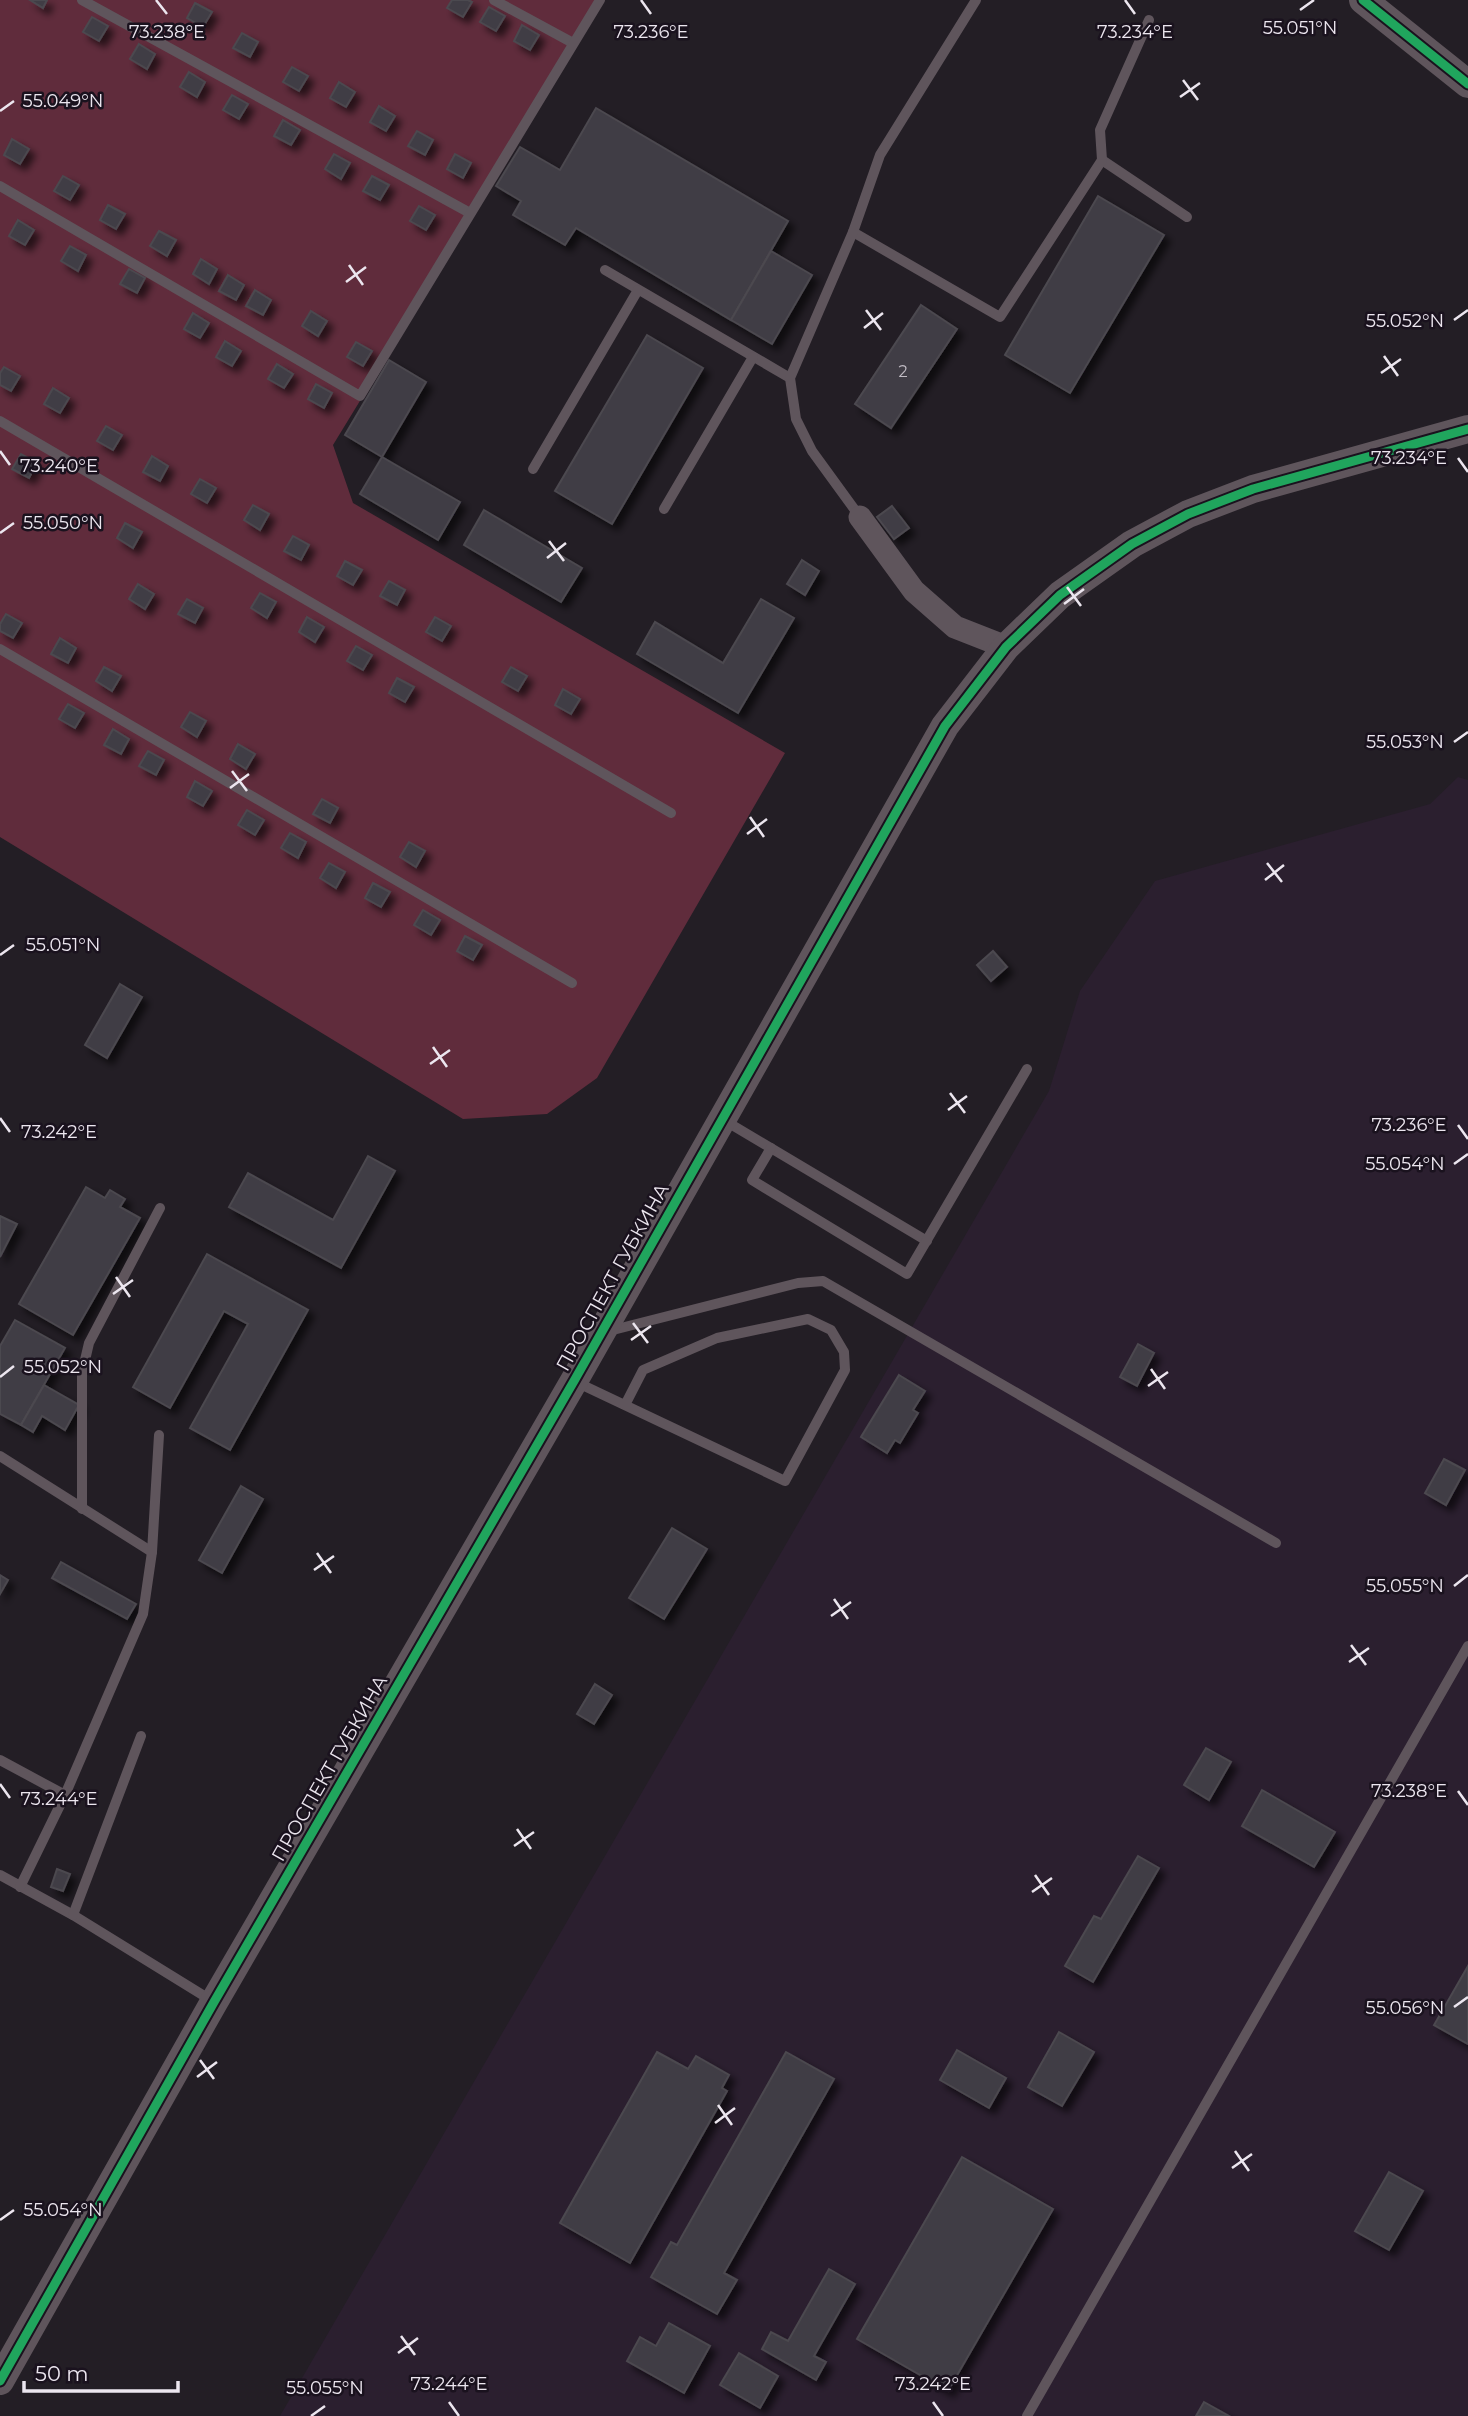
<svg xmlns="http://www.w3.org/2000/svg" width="1468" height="2416" font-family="Montserrat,sans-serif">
<defs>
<filter id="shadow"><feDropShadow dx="6" dy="6" stdDeviation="3.5" flood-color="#0009"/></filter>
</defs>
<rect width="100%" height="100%" fill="#231e25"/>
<polygon fill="#2b1f2f" points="1458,777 1468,780 1468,2416 280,2416 1049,1091 1080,991 1155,881 1430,804"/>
<polygon fill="#602c3c" points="0,0 605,0 333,445 353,503 785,753 597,1078 547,1114 463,1119 0,837"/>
<g fill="#413e45" stroke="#4c484f" stroke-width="2" filter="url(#shadow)">
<polygon points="30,0 47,0 43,8"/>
<polygon points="452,0 468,0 472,2 463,17 447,8"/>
<polygon points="195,3 212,12 203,27 187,18"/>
<polygon points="489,7 505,16 496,31 480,22"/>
<polygon points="92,17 108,26 99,41 83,32"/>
<polygon points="522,25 539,35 530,50 514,41"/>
<polygon points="242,33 258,42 250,57 233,48"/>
<polygon points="139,44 155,54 147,69 130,59"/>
<polygon points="292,67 308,76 299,91 283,82"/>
<polygon points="189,72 205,82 197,97 180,87"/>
<polygon points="339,82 355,92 346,107 330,98"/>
<polygon points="232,95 248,104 239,119 223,110"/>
<polygon points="379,106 395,116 386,131 370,122"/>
<polygon points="596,108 788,221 731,320 576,228 565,245 513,215 521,201 496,186 520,147 560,170"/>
<polygon points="283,120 300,130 291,145 274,136"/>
<polygon points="417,131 433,140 425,155 408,146"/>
<polygon points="12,139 29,149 20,164 4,155"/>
<polygon points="334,154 350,163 341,179 325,169"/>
<polygon points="455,154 471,163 463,178 447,169"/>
<polygon points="63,176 79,185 70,200 54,191"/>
<polygon points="372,176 389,185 380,200 363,191"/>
<polygon points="1098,196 1164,235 1070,393 1005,355"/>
<polygon points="108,205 125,214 116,229 100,220"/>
<polygon points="419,206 435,215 426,230 410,221"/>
<polygon points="18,220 34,230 25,245 9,236"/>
<polygon points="159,231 176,240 167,256 150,246"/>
<polygon points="70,246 86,255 78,271 61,261"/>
<polygon points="771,251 812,275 772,344 731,320"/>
<polygon points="201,259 217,269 209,284 193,274"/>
<polygon points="129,269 145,278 137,293 120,284"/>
<polygon points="228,275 244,285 236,300 219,291"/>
<polygon points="255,290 271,300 263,315 246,306"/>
<polygon points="921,305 957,329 891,428 855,404"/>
<polygon points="311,311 327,321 318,336 302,326"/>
<polygon points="193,313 209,323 200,338 184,329"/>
<polygon points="647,335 703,368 612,524 555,491"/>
<polygon points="225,341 241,351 232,366 216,357"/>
<polygon points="356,342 372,351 363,366 347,357"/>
<polygon points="389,360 426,382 382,457 345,435"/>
<polygon points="277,364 293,374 284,388 268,379"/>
<polygon points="4,367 20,376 11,391 0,385 0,373"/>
<polygon points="316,384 332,393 324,408 308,399"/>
<polygon points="53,388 69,398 60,413 44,404"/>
<polygon points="106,426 122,435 113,450 97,441"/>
<polygon points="21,454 37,463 29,478 12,469"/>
<polygon points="152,456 168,466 160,481 143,472"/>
<polygon points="382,457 460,502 438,540 360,494"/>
<polygon points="200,479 216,488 207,503 191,494"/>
<polygon points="253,505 269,514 260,530 244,520"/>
<polygon points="892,506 909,528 894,539 877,517"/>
<polygon points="484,510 582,568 561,602 464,545"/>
<polygon points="125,523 142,532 133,548 117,538"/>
<polygon points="293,536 309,545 301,560 284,551"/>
<polygon points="802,560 819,571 805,595 787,584"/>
<polygon points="345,561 362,570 353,585 337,576"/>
<polygon points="389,581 405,590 397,605 380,596"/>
<polygon points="138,584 154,594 145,609 129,599"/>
<polygon points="260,593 276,602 267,618 251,608"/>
<polygon points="187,599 203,608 195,623 178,614"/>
<polygon points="761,599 794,618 738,713 637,654 655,622 723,663"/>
<polygon points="6,614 22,623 13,638 0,631 0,624"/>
<polygon points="307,617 324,627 315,642 299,632"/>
<polygon points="435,617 451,626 442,641 426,632"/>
<polygon points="60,638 76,648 68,663 51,654"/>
<polygon points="356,646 372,655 363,670 347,661"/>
<polygon points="104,667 121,676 112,691 96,681"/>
<polygon points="511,667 527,676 518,691 502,682"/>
<polygon points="397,678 414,687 405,702 389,693"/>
<polygon points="563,689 580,699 571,714 555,705"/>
<polygon points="68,704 84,713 75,728 59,719"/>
<polygon points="190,712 206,721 197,737 181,727"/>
<polygon points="113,729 129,739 121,754 104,745"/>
<polygon points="238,744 255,754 246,769 230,759"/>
<polygon points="148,751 164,760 156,775 139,766"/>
<polygon points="195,781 212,791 203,806 187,797"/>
<polygon points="322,799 338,808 330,823 313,814"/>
<polygon points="247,810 264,820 255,835 238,825"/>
<polygon points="290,833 306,842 298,858 281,848"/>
<polygon points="409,842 425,851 416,867 400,857"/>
<polygon points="329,863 345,872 336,888 320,878"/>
<polygon points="373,883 390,892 381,907 365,898"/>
<polygon points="423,910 440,920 431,935 414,925"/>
<polygon points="465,936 482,945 473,960 457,951"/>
<polygon points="993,951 1007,967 991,981 977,965"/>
<polygon points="120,984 142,997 107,1058 85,1045"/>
<polygon points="368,1156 395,1171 341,1268 229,1207 248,1173 333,1220"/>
<polygon points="86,1187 105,1198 110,1190 125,1199 120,1207 140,1218 73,1335 19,1304"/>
<polygon points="0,1216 17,1224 0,1257"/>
<polygon points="207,1254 308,1310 230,1450 190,1428 248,1324 224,1311 170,1408 133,1387"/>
<polygon points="15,1320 65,1348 21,1425 0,1414 0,1346"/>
<polygon points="1138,1344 1154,1353 1137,1386 1120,1377"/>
<polygon points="899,1375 925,1391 913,1410 918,1413 900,1443 895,1440 887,1453 861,1437"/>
<polygon points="44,1385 79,1405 65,1430 42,1416 33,1432 21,1425"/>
<polygon points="1444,1459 1465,1470 1446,1505 1425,1493"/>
<polygon points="241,1486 263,1499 222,1573 199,1560"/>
<polygon points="672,1528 707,1549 664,1619 629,1598"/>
<polygon points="61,1562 136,1604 127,1619 52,1578"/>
<polygon points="0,1575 8,1580 0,1594"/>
<polygon points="595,1684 612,1695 594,1724 577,1714"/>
<polygon points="1206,1748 1231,1762 1209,1800 1184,1785"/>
<polygon points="1262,1790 1335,1832 1314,1867 1242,1826"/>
<polygon points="1138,1856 1159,1868 1093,1982 1065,1966 1094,1916 1101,1919"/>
<polygon points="57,1869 70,1874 63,1891 51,1887"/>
<polygon points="1468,1966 1468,2044 1434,2025"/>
<polygon points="1059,2032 1094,2052 1062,2106 1028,2087"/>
<polygon points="957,2050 1006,2078 989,2108 940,2080"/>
<polygon points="657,2052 688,2069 696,2056 729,2075 722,2088 727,2091 630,2263 560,2223"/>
<polygon points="786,2052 834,2079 724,2273 737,2280 717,2314 651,2277 671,2242 677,2245"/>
<polygon points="962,2157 1053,2209 948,2391 857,2339"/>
<polygon points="1389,2172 1423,2191 1389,2250 1355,2231"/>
<polygon points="829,2269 855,2284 814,2356 826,2362 816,2380 762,2349 771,2332 788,2341"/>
<polygon points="669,2323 710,2346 684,2393 627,2361 640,2337 656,2346"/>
<polygon points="739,2353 778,2376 760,2408 720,2385"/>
<polygon points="1204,2402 1229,2416 1196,2416"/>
</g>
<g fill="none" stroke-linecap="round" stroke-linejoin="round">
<g stroke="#5f555c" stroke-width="10">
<polyline points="82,0 470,213"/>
<polyline points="494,0 573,43"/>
<polyline points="1102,160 1187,217"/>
<polyline points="0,186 360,396 600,0"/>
<polyline points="853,232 1000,317 1102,160 1100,130 1149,20"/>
<polyline points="605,270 790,378"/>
<polyline points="0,421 671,813"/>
<polyline points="533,469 638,290"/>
<polyline points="664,509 753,357"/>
<polyline points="860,517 812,451 796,419 790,378 853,232 880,155 976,0"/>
<polyline points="0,649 572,983"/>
<polyline points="722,1119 927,1241"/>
<polyline points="771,1148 752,1180 907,1274 1027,1069"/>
<polyline points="609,1331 798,1283 823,1281 1276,1543"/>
<polyline points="576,1382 785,1481 845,1370 844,1352 831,1330 808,1319 717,1338 643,1370 625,1405"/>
<polyline points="0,1456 152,1552"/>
<polyline points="82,1509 82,1373 89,1343 160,1208"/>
<polyline points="0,1760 65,1795"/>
<polyline points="0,1875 73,1915 214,2002"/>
<polyline points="20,1887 65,1795 143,1614 152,1552 159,1435"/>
<polyline points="73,1915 141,1736"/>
<polyline points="1027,2416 1468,1646"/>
</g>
<polyline stroke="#5f555c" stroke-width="23" points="860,517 914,591 955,627 1006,647"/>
<g stroke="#5f555c" stroke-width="28">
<polyline points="1363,0 1468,84"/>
<polyline points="0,2381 214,2002 574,1381 945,726 1006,647 1060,595 1132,544 1188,514 1253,489 1468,429"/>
</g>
<defs>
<g id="cycleway">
<polyline points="1363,0 1468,84"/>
<polyline points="0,2381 214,2002 574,1381 945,726 1006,647 1060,595 1132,544 1188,514 1253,489 1468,429"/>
</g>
</defs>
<use href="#cycleway" stroke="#1a121e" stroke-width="13"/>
<use href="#cycleway" stroke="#20a55d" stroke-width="9"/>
</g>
<path fill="none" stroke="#ece6ef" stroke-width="2.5" d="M156 0 167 14M641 0 651 14M1125 0 1135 14M1300 10 1314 0M1183 80 1198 100M1180 97 1200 83M0 111 14 101M349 265 363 285M346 282 366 267M866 310 881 330M1454 320 1468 310M864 328 883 313M1384 356 1398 376M1381 373 1401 359M0 451 10 465M1458 458 1468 472M0 533 14 523M549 541 564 561M547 558 566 543M1067 587 1081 606M1064 604 1084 589M1454 742 1468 732M232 771 247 791M230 788 249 774M750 817 764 837M747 834 767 819M1267 863 1282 882M1265 880 1284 865M0 955 14 945M433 1047 447 1067M430 1064 450 1050M950 1093 965 1113M948 1110 967 1096M0 1118 10 1132M1458 1125 1468 1139M1454 1164 1468 1154M116 1277 130 1297M113 1294 133 1280M633 1323 648 1343M631 1340 651 1326M1151 1369 1165 1389M0 1377 14 1366M1148 1386 1168 1372M317 1553 331 1573M314 1570 334 1556M1454 1586 1468 1575M834 1599 848 1619M831 1616 851 1602M1351 1645 1366 1665M1349 1662 1369 1648M0 1784 10 1798M1458 1791 1468 1805M517 1829 531 1849M514 1846 534 1832M1035 1875 1049 1895M1032 1892 1052 1878M1454 2007 1468 1997M200 2060 214 2079M197 2077 217 2062M718 2105 732 2125M715 2123 735 2108M1235 2151 1249 2171M1232 2168 1252 2154M0 2220 14 2210M401 2336 415 2355M398 2353 418 2338M449 2402 459 2416M933 2402 943 2416M311 2416 325 2406"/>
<g text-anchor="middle" stroke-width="5" stroke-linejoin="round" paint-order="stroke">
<g font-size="16" fill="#c1bcc4">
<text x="903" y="377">2</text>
</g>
<g font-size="19" fill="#ece6ef" stroke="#1a121e">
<text transform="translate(612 1277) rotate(-61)" y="7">ПРОСПЕКТ ГУБКИНА</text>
<text transform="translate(329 1768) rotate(-60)" y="7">ПРОСПЕКТ ГУБКИНА</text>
</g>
</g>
<g font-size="18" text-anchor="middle" fill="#ece6ef" stroke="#1a121e" stroke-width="5" stroke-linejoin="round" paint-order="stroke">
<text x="1300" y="34">55.051°N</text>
<text x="167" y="38">73.238°E</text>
<text x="651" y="38">73.236°E</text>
<text x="1135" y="38">73.234°E</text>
<text x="63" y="107">55.049°N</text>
<text x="1405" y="327">55.052°N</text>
<text x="1409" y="464">73.234°E</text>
<text x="59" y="472">73.240°E</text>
<text x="63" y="529">55.050°N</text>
<text x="1405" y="748">55.053°N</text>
<text x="63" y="951">55.051°N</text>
<text x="1409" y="1131">73.236°E</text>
<text x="59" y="1138">73.242°E</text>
<text x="1405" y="1170">55.054°N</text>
<text x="63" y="1373">55.052°N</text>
<text x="1405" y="1592">55.055°N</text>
<text x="1409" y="1797">73.238°E</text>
<text x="59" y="1805">73.244°E</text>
<text x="1405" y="2014">55.056°N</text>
<text x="63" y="2216">55.054°N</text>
<text x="449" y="2390">73.244°E</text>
<text x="933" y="2390">73.242°E</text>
<text x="325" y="2394">55.055°N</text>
</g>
<path d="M24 2381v10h154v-10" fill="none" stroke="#ece6ef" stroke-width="3.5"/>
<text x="35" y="2381" font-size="21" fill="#ece6ef" stroke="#1a121e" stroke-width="5" paint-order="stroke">50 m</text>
</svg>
